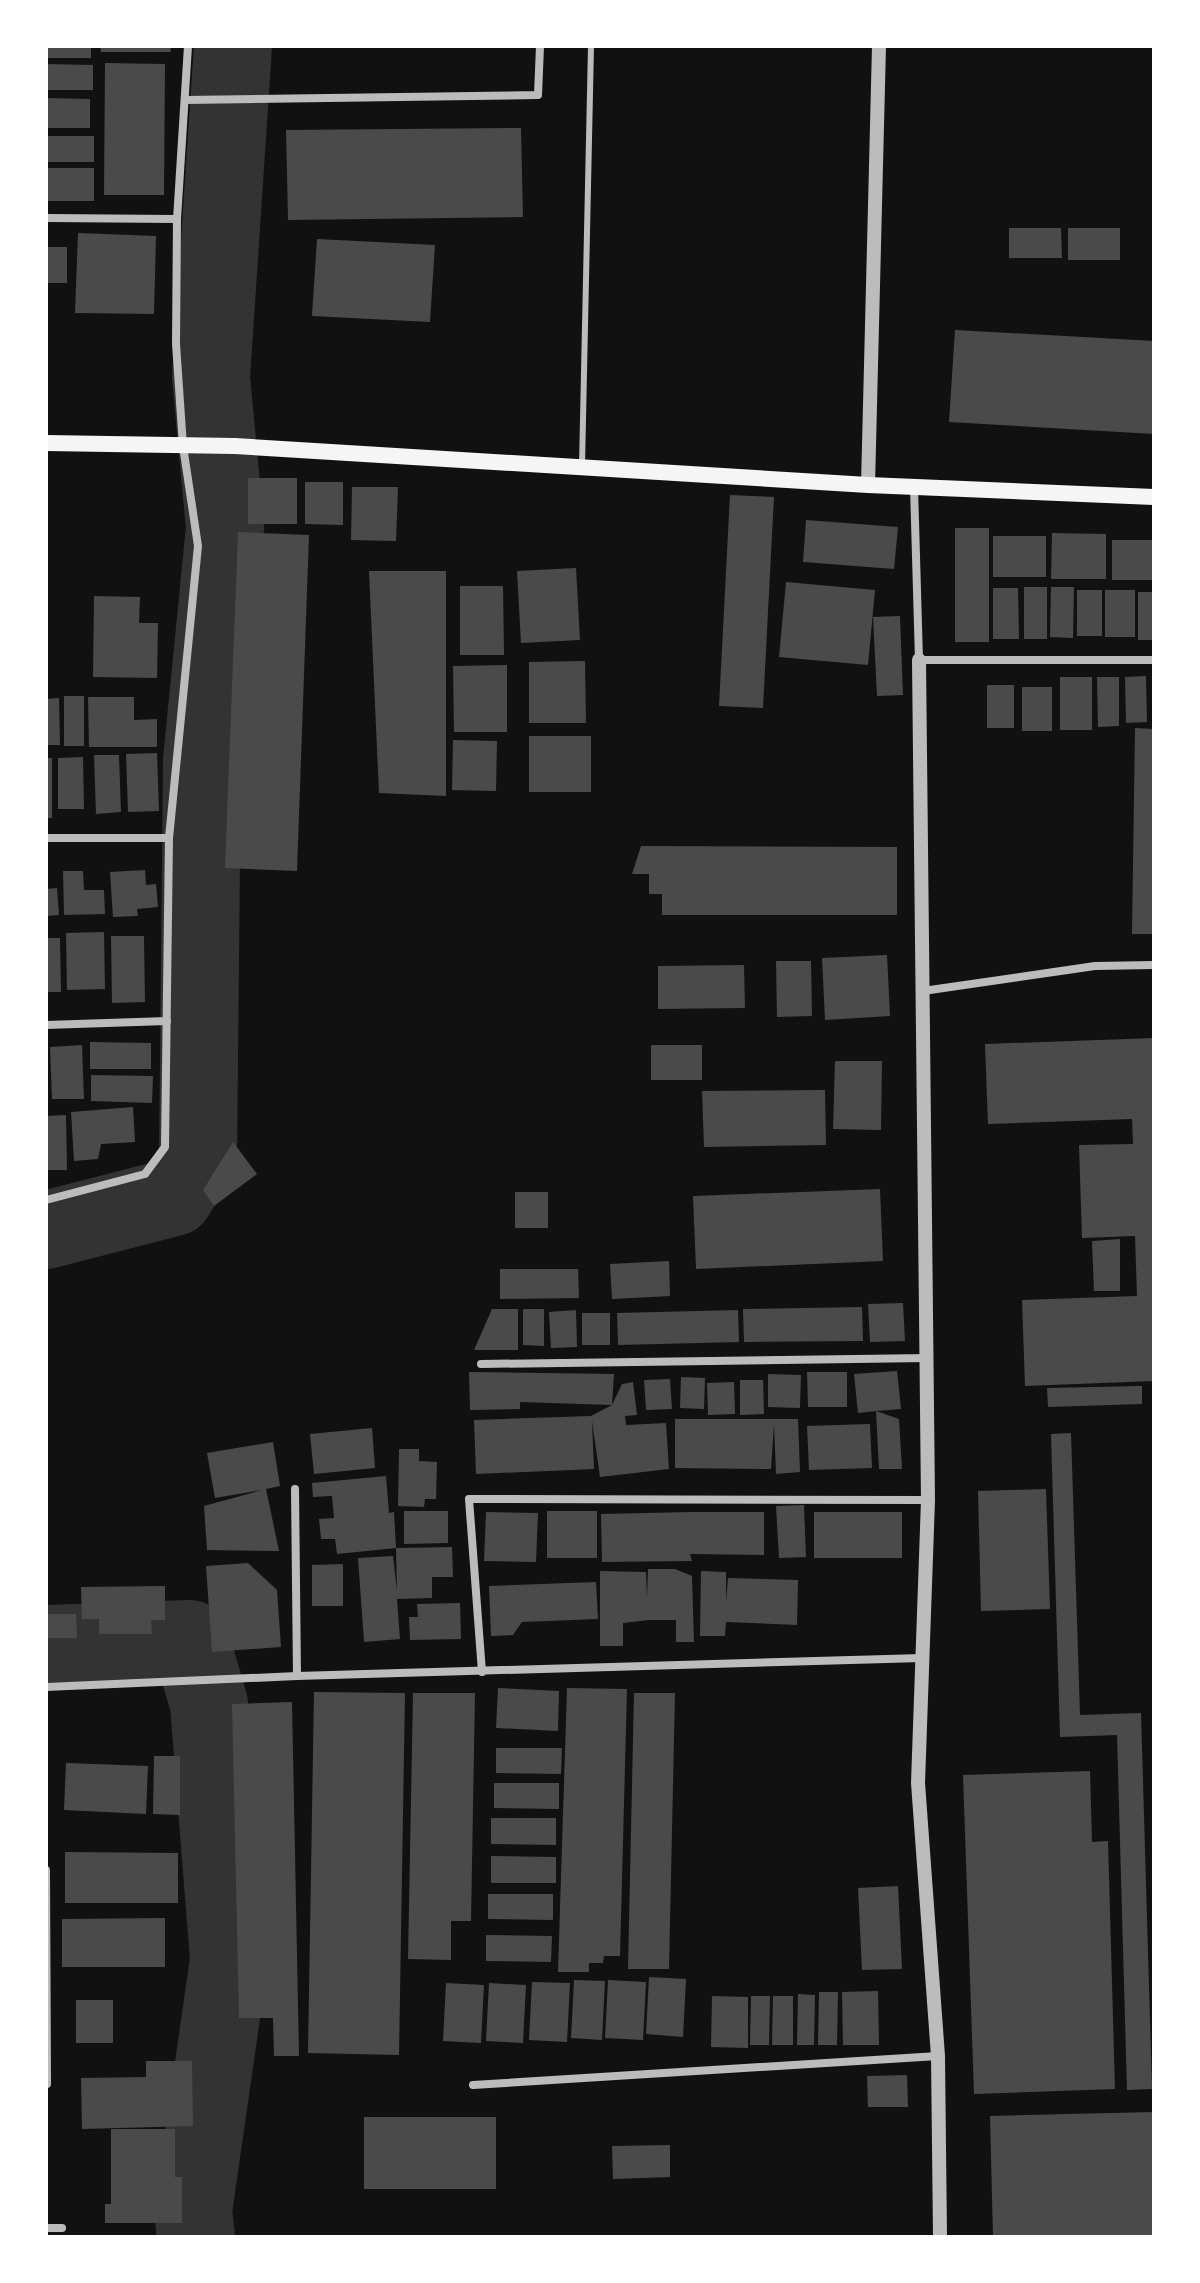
<svg xmlns="http://www.w3.org/2000/svg" width="1200" height="2283" font-family="Arial,sans-serif">
<rect width="100%" height="100%" fill="#111"/>
<g fill="none" stroke-linecap="round" stroke-linejoin="round">
<g stroke="#333" stroke-width="78">
<polyline points="46,1230 174,1197 198,1159 202,760 225,528 211,377 233,46"/>
<polyline points="46,1644 190,1639 209,1704 229,1960 193,2211 196,2237"/>
</g>
</g>
<g fill="#4a4a4a">
<rect x="46" y="46" width="45" height="12"/>
<polygon points="100,46 170,46 171,52 101,52"/>
<polygon points="105,63 165,64 164,195 104,195"/>
<polygon points="46,64 93,65 93,90 46,90"/>
<polygon points="46,98 90,99 90,128 46,128"/>
<polygon points="521,128 523,217 288,220 286,130"/>
<rect x="46" y="136" width="48" height="26"/>
<rect x="46" y="168" width="48" height="33"/>
<polygon points="1009,228 1061,228 1062,258 1009,258"/>
<rect x="1068" y="228" width="52" height="32"/>
<polygon points="78,233 156,236 154,314 75,313"/>
<polygon points="317,239 435,245 430,322 312,316"/>
<rect x="46" y="247" width="21" height="36"/>
<polygon points="955,330 1154,341 1154,434 949,422"/>
<rect x="248" y="478" width="49" height="46"/>
<polygon points="305,482 343,482 343,525 305,524"/>
<polygon points="352,487 398,487 396,541 351,540"/>
<polygon points="730,495 774,497 763,708 719,706"/>
<polygon points="806,520 898,527 894,569 803,562"/>
<rect x="955" y="528" width="34" height="114"/>
<polygon points="238,532 309,535 297,871 225,868"/>
<polygon points="1052,533 1106,534 1106,579 1051,579"/>
<rect x="993" y="536" width="53" height="41"/>
<rect x="1112" y="540" width="42" height="40"/>
<polygon points="576,568 580,640 521,643 517,571"/>
<polygon points="369,571 446,571 446,796 379,793"/>
<polygon points="786,582 875,590 868,665 779,657"/>
<polygon points="460,586 503,586 504,655 460,655"/>
<rect x="1024" y="587" width="23" height="52"/>
<polygon points="1051,587 1074,587 1073,638 1050,637"/>
<polygon points="993,588 1018,588 1019,639 993,639"/>
<rect x="1077" y="590" width="25" height="46"/>
<rect x="1105" y="590" width="30" height="47"/>
<rect x="1138" y="592" width="16" height="48"/>
<polygon points="94,596 140,597 139,623 158,623 157,678 93,677"/>
<polygon points="900,616 903,695 877,696 873,617"/>
<polygon points="585,661 586,723 529,723 529,662"/>
<polygon points="507,665 507,732 454,732 453,666"/>
<polygon points="1146,676 1147,722 1126,723 1125,677"/>
<rect x="1060" y="677" width="32" height="53"/>
<polygon points="1097,677 1119,677 1119,726 1098,727"/>
<rect x="987" y="685" width="27" height="43"/>
<rect x="1022" y="687" width="30" height="44"/>
<rect x="64" y="696" width="20" height="50"/>
<polygon points="88,697 134,697 134,720 157,719 157,747 89,747"/>
<polygon points="59,698 60,745 46,745 46,699"/>
<polygon points="1135,728 1154,729 1154,934 1132,934"/>
<rect x="529" y="736" width="62" height="56"/>
<polygon points="453,740 497,741 496,791 452,790"/>
<polygon points="157,753 159,811 128,812 126,754"/>
<polygon points="94,755 119,755 121,812 96,814"/>
<polygon points="83,757 84,809 58,809 58,758"/>
<rect x="46" y="758" width="6" height="60"/>
<polygon points="641,846 897,847 897,915 662,915 662,894 649,894 649,874 632,874"/>
<polygon points="145,870 146,885 156,884 158,907 137,909 138,916 113,917 110,872"/>
<polygon points="63,871 83,871 84,890 104,890 105,914 64,915"/>
<polygon points="57,888 59,915 46,916 46,889"/>
<polygon points="104,932 105,989 67,990 66,933"/>
<polygon points="111,936 144,936 145,1002 112,1003"/>
<polygon points="46,938 60,938 61,992 46,992"/>
<polygon points="887,955 890,1016 825,1020 822,958"/>
<polygon points="776,961 811,961 812,1016 777,1017"/>
<polygon points="744,965 745,1008 658,1009 658,966"/>
<polygon points="1154,1038 1154,1381 1025,1386 1022,1300 1137,1296 1135,1236 1082,1238 1079,1145 1133,1144 1132,1119 988,1124 985,1044"/>
<polygon points="90,1042 151,1043 151,1069 90,1069"/>
<polygon points="82,1045 84,1099 52,1099 50,1047"/>
<rect x="651" y="1045" width="51" height="35"/>
<polygon points="835,1061 882,1061 881,1130 833,1129"/>
<polygon points="91,1075 153,1076 152,1103 91,1101"/>
<polygon points="825,1090 826,1145 704,1147 702,1091"/>
<polygon points="133,1107 135,1142 101,1144 98,1159 74,1161 71,1112"/>
<polygon points="66,1115 67,1170 46,1170 46,1116"/>
<polygon points="233,1142 257,1174 214,1206 203,1190"/>
<polygon points="880,1189 883,1261 696,1269 693,1196"/>
<rect x="515" y="1192" width="33" height="36"/>
<polygon points="1120,1239 1120,1291 1094,1291 1092,1241"/>
<polygon points="669,1261 670,1296 612,1299 610,1264"/>
<polygon points="500,1269 578,1269 579,1298 500,1299"/>
<polygon points="903,1303 905,1341 870,1342 868,1304"/>
<polygon points="862,1307 863,1341 744,1342 743,1309"/>
<polygon points="492,1309 518,1309 518,1350 474,1350"/>
<polygon points="523,1309 544,1309 544,1346 523,1345"/>
<polygon points="576,1310 577,1347 551,1348 549,1312"/>
<polygon points="738,1310 739,1342 618,1345 617,1313"/>
<rect x="582" y="1313" width="28" height="32"/>
<polygon points="897,1371 901,1409 876,1411 899,1419 902,1469 879,1469 876,1411 858,1413 854,1374"/>
<polygon points="469,1372 614,1374 612,1405 622,1384 633,1382 637,1415 625,1416 626,1425 666,1423 669,1469 600,1477 592,1421 594,1469 476,1474 474,1420 591,1416 612,1405 520,1402 520,1409 470,1410"/>
<polygon points="807,1372 847,1372 847,1407 808,1407"/>
<polygon points="768,1374 801,1375 800,1408 768,1407"/>
<polygon points="681,1377 705,1378 704,1409 680,1408"/>
<polygon points="670,1379 672,1409 646,1410 644,1380"/>
<polygon points="740,1380 763,1380 764,1414 740,1415"/>
<polygon points="734,1382 735,1414 708,1415 707,1383"/>
<polygon points="1142,1386 1142,1404 1048,1407 1047,1388"/>
<polygon points="675,1419 798,1419 800,1472 776,1474 774,1424 771,1469 675,1468"/>
<polygon points="870,1424 872,1468 809,1470 807,1426"/>
<polygon points="372,1428 375,1468 314,1474 310,1434"/>
<polygon points="1071,1433 1080,1715 1141,1713 1152,2089 1127,2090 1117,1735 1060,1737 1051,1434"/>
<polygon points="273,1442 280,1486 266,1489 279,1551 207,1550 204,1506 262,1490 215,1498 207,1453"/>
<polygon points="399,1449 419,1449 419,1461 437,1462 436,1499 425,1499 424,1507 398,1506"/>
<polygon points="386,1476 389,1513 394,1512 396,1548 337,1554 335,1539 321,1539 319,1519 334,1518 332,1496 313,1497 312,1483"/>
<polygon points="1046,1489 1050,1609 981,1611 978,1491"/>
<polygon points="804,1505 806,1557 779,1558 776,1506"/>
<polygon points="404,1511 448,1511 448,1543 404,1544"/>
<rect x="547" y="1511" width="50" height="47"/>
<polygon points="486,1512 538,1513 536,1562 484,1561"/>
<polygon points="691,1512 764,1512 764,1555 690,1554 692,1561 602,1562 601,1514"/>
<rect x="814" y="1512" width="88" height="46"/>
<polygon points="452,1547 453,1577 432,1577 432,1598 397,1599 400,1639 364,1642 358,1558 393,1556 397,1591 396,1548"/>
<polygon points="248,1563 277,1590 281,1647 212,1652 206,1566"/>
<polygon points="343,1564 343,1606 312,1606 312,1565"/>
<polygon points="648,1569 675,1569 692,1576 694,1642 676,1642 676,1620 649,1620 623,1623 623,1646 600,1646 600,1571 646,1572 647,1598"/>
<polygon points="701,1571 726,1572 726,1601 728,1578 798,1580 797,1625 726,1622 725,1636 700,1636"/>
<polygon points="596,1582 598,1619 522,1622 513,1635 491,1636 489,1586"/>
<polygon points="165,1586 165,1620 151,1620 152,1634 99,1634 99,1619 82,1619 81,1587"/>
<polygon points="460,1603 461,1639 410,1640 409,1617 418,1617 417,1604"/>
<polygon points="46,1614 76,1614 77,1638 46,1638"/>
<polygon points="498,1688 559,1691 558,1731 496,1728"/>
<polygon points="567,1688 627,1689 620,1956 604,1956 603,1963 589,1963 589,1972 558,1972"/>
<polygon points="314,1692 405,1693 399,2055 308,2053"/>
<polygon points="413,1693 475,1693 471,1921 451,1921 451,1960 408,1959"/>
<polygon points="634,1693 675,1693 669,1969 628,1969"/>
<polygon points="292,1702 299,2056 274,2056 273,2018 239,2018 232,1704"/>
<polygon points="496,1748 562,1748 561,1774 496,1773"/>
<polygon points="154,1756 180,1756 180,1815 153,1814"/>
<polygon points="66,1763 148,1766 146,1814 64,1810"/>
<polygon points="1090,1771 1092,1842 1108,1841 1115,2089 974,2094 963,1775"/>
<polygon points="494,1783 559,1783 559,1809 494,1808"/>
<polygon points="491,1818 556,1818 556,1845 491,1844"/>
<polygon points="65,1852 178,1853 178,1903 65,1903"/>
<polygon points="491,1856 556,1857 556,1883 491,1883"/>
<polygon points="898,1886 902,1969 862,1970 858,1888"/>
<polygon points="488,1894 553,1894 553,1920 488,1919"/>
<polygon points="165,1918 165,1967 62,1967 62,1919"/>
<polygon points="486,1935 552,1936 551,1962 486,1961"/>
<polygon points="649,1977 686,1979 683,2037 646,2034"/>
<polygon points="574,1980 605,1981 602,2040 571,2038"/>
<polygon points="608,1980 646,1982 643,2040 605,2038"/>
<polygon points="532,1982 570,1983 567,2042 529,2040"/>
<polygon points="446,1983 484,1985 481,2043 443,2041"/>
<polygon points="489,1983 526,1985 523,2043 486,2041"/>
<polygon points="878,1991 879,2045 843,2045 842,1992"/>
<polygon points="819,1992 838,1992 837,2045 818,2045"/>
<polygon points="798,1994 815,1995 814,2045 797,2045"/>
<polygon points="712,1996 748,1997 748,2048 711,2047"/>
<polygon points="751,1996 770,1996 769,2045 750,2045"/>
<polygon points="773,1996 793,1996 793,2045 772,2045"/>
<rect x="76" y="2000" width="37" height="43"/>
<polygon points="146,2061 192,2061 193,2126 82,2129 81,2078 146,2077"/>
<polygon points="907,2075 908,2107 868,2107 867,2076"/>
<polygon points="1154,2112 1154,2237 993,2237 990,2116"/>
<rect x="364" y="2117" width="132" height="72"/>
<polygon points="111,2129 175,2129 175,2177 182,2177 182,2223 105,2223 105,2204 111,2204"/>
<polygon points="670,2145 670,2177 613,2179 612,2146"/>
</g>
<g fill="none" stroke-linecap="round" stroke-linejoin="round">
<polyline stroke="#bcbcbc" stroke-width="6" points="582,466 591,46"/>
<g stroke="#bcbcbc" stroke-width="8">
<polyline points="185,100 538,95 540,46"/>
<polyline points="46,218 177,219"/>
<polyline points="914,487 919,660 1154,660"/>
<polyline points="46,838 169,838"/>
<polyline points="923,991 1095,966 1154,965"/>
<polyline points="46,1025 167,1021"/>
<polyline points="46,1200 145,1174 165,1147 169,838 198,546 183,446 176,344 177,219 188,46"/>
<polyline points="481,1364 928,1358"/>
<polyline points="295,1489 297,1676"/>
<polyline points="482,1672 469,1499 928,1500"/>
<polyline points="46,1687 297,1676 922,1658"/>
<polyline points="46,1870 47,2084"/>
<polyline points="473,2085 938,2056"/>
<polyline points="46,2228 62,2228"/>
</g>
<g stroke="#bcbcbc" stroke-width="14">
<polyline points="868,485 879,46"/>
<polyline points="919,660 928,1500 918,1783 938,2056 940,2237"/>
</g>
<polyline stroke="#f5f5f5" stroke-width="16" points="46,443 235,446 868,485 1154,497"/>
</g>
<rect width="1200" height="2283" fill="none" stroke="#ffffff" stroke-width="96"/>
</svg>
